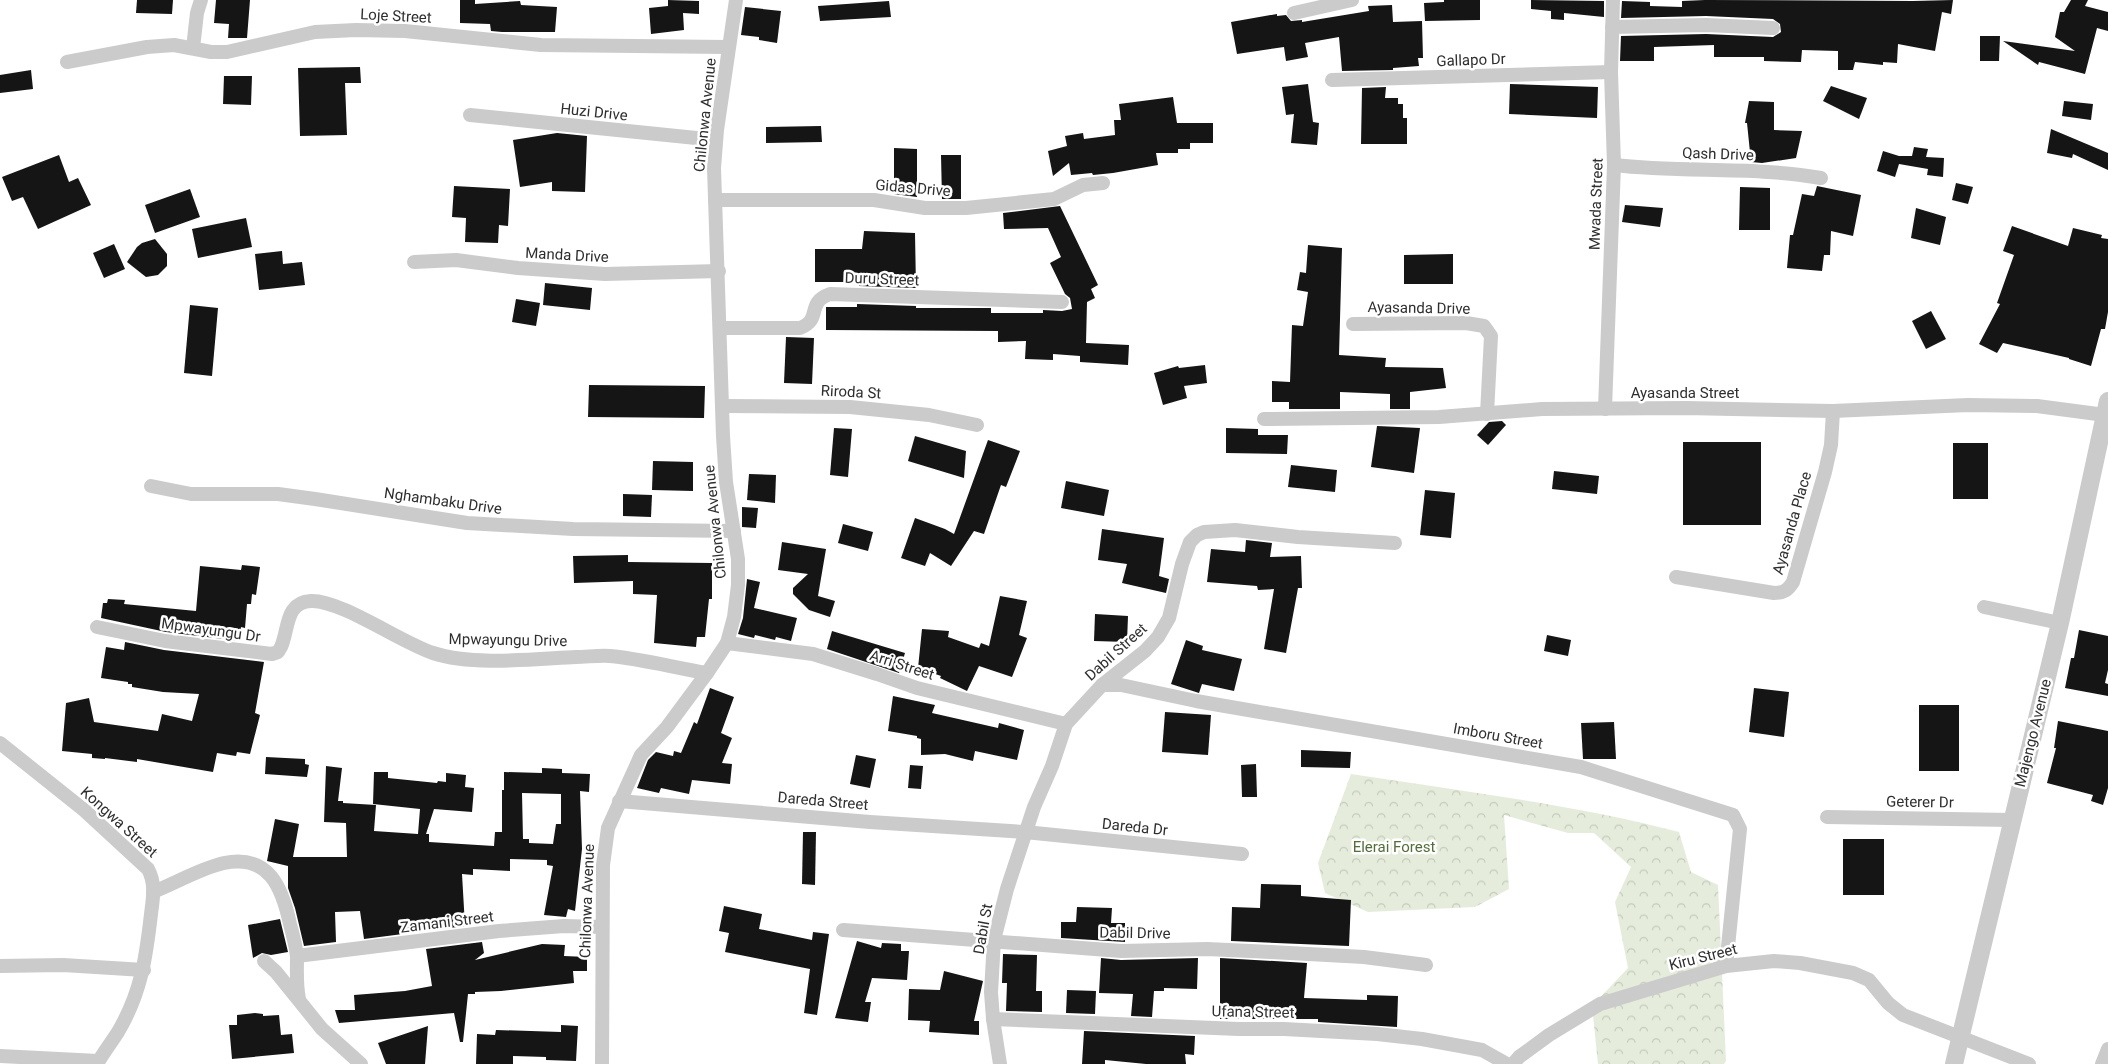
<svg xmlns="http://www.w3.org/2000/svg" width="2108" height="1064" font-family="Roboto,sans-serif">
<defs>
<pattern id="forest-crowns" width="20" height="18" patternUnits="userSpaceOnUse" patternTransform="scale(1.25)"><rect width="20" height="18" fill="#e5ecdb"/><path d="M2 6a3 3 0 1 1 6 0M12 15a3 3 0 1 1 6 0" fill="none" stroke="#c5cbbc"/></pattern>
</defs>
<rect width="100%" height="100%" fill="#fff"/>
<path fill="url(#forest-crowns)" d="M1351 774C1460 791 1571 804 1679 832L1691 872 1718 885 1726 1061 1724 1064H1598L1592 1006 1628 968 1615 902 1631 867 1594 833H1568L1504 815 1509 889 1475 907 1368 912 1325 893 1318 863Z"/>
<g fill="#151515" fill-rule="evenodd">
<polygon points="137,0 173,0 172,14 136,13"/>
<polygon points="216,0 250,0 247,38 228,38 229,24 214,23"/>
<polygon points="460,0 475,0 475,4 520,1 521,5 557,7 555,32 502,32 491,31 490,24 460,23"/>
<polygon points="668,0 699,1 699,14 683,13 684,30 651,34 649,8 668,6"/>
<polygon points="1444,0 1480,0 1480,20 1425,21 1424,3 1444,2"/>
<polygon points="1531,0 1604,1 1604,17 1564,13 1564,20 1551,19 1551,11 1531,9"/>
<polygon points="1705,0 1913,1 1953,0 1951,14 1942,12 1935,51 1898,44 1897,63 1883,62 1883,65 1855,62 1853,70 1838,70 1838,51 1802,50 1801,62 1764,61 1764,57 1714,57 1714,45 1654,47 1654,61 1620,61 1621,36 1706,34 1773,37 1781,32 1780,24 1773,19 1706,16 1621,18 1622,1 1650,2 1650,6 1682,7 1682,1"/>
<polygon points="2071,0 2088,0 2085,6 2108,12 2108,31 2097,28 2085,74 2039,62 2038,65 2003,41 2075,51 2055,37 2060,12 2064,12"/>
<polygon points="889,1 891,17 820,21 818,6"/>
<polygon points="1392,5 1393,22 1422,21 1423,58 1418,58 1419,66 1393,68 1393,70 1342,71 1339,37 1305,43 1308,57 1286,61 1284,47 1237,54 1231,22 1277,14 1277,16 1286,15 1291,21 1302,20 1302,22 1369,11 1368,6"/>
<polygon points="745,7 781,11 777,43 759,40 759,37 741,35"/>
<polygon points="1980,36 2000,36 1999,61 1980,61"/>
<polygon points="360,67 361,83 345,83 347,135 300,136 298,68"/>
<polygon points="31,70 33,89 0,93 0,75"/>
<polygon points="224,76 252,76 251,105 223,104"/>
<polygon points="1308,84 1313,122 1319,123 1317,145 1291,143 1294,114 1286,115 1282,87"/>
<polygon points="1510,84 1598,87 1597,118 1509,114"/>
<polygon points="1831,86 1867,98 1859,119 1823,101"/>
<polygon points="1386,87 1385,98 1398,98 1398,104 1403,104 1403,118 1407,118 1407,144 1361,144 1362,88"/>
<polygon points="1173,97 1177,123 1213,123 1213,143 1190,143 1190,149 1178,149 1178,153 1156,153 1158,165 1113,173 1093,175 1092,173 1071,175 1069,163 1053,176 1048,151 1067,146 1065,136 1083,133 1084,139 1115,135 1114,120 1121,120 1119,104"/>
<polygon points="1749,101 1774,102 1774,130 1802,131 1796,158 1762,163 1751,162 1747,123 1745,123"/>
<polygon points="2064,101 2093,104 2091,120 2062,116"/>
<polygon points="821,126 822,142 766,143 766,127"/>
<polygon points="2051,129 2108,153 2108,170 2073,154 2072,158 2047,153"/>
<polygon points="557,133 587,136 585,192 552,191 552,182 520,187 513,140"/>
<polygon points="1914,147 1928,149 1926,157 1944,158 1943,177 1927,175 1928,169 1899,164 1895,177 1877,171 1883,151 1899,156 1912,156"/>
<polygon points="894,148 917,149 917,197 894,194"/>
<polygon points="59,155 69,182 78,178 91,205 38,229 23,197 12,201 2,177"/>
<polygon points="941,155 961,155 961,199 942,199"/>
<polygon points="1956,183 1973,187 1968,204 1952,200"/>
<polygon points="454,186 510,189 508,226 499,225 498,243 465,242 466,218 452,217"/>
<polygon points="1817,186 1861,195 1853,236 1831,231 1830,255 1824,255 1822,271 1787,268 1790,235 1793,235 1802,194 1814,196"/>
<polygon points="1740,187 1770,188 1770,230 1739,230"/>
<polygon points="190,189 200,217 155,233 145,205"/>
<polygon points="1625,205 1663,208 1660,227 1622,222"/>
<polygon points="1060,206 1098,285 1091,289 1095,298 1087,302 1086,343 1129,345 1128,365 1080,362 1080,356 1053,354 1053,360 1025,359 1026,341 998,342 998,331 826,330 826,307 857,307 857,304 916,306 916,308 991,308 991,313 1043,313 1043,310 1062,311 1072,309 1070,298 1065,294 1050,263 1061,257 1048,228 1004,229 1003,213"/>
<polygon points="1916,208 1946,217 1940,245 1911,238"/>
<polygon points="246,218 252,247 198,258 192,229"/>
<polygon points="2012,226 2068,246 2073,228 2102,235 2101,238 2108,239 2108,312 2105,329 2101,329 2091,366 2069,359 2069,358 2003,343 1997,353 1979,344 2000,304 1997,303 2014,255 2003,251"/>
<polygon points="864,231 915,233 916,288 859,286 859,282 815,282 815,249 862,249"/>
<polygon points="155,239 167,254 167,266 158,275 146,277 127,262 137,247 142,243"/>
<polygon points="114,244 125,269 104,278 93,253"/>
<polygon points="1308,245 1342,248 1339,355 1386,358 1385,367 1443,368 1446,388 1410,392 1410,409 1390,409 1390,394 1340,392 1340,409 1289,409 1289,402 1272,402 1272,381 1290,382 1292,325 1303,326 1308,292 1297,290 1300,272 1306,273"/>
<polygon points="282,251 283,264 302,262 305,285 259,290 255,254"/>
<polygon points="1453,254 1453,284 1404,284 1404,255"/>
<polygon points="545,283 592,288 590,310 543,305"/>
<polygon points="516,299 540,303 536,326 512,322"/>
<polygon points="190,305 218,308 212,376 184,373"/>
<polygon points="1931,311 1946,339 1926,349 1912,321"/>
<polygon points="786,337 814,338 812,384 784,383"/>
<polygon points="1205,365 1207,383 1184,386 1187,398 1163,405 1154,373 1178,366 1179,368"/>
<polygon points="589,385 705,386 704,418 588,417"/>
<polygon points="1502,421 1506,425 1488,445 1477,435 1489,422"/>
<polygon points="1377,426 1420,428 1414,473 1371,467"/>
<polygon points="834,428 852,429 848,477 830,475"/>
<polygon points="1226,428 1258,429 1258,435 1288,435 1287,454 1226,453"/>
<polygon points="915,436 966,451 964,478 908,461"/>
<polygon points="988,440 1020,451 1006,487 1001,485 984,534 974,531 951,566 930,553 925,566 901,558 915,518 945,529 954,534"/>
<rect x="1683" y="442" width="78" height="83"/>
<rect x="1953" y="443" width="35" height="56"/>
<polygon points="653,461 693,462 693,491 652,490"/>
<polygon points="1291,465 1337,470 1335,492 1288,487"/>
<polygon points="1554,471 1599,476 1597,494 1552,489"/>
<polygon points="749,474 776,475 775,503 747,500"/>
<polygon points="1066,481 1109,490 1104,516 1061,508"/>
<polygon points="1425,490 1455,493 1451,538 1420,535"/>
<polygon points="623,494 652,495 651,517 623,516"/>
<polygon points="742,507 758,508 756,528 742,527"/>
<polygon points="843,524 873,532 868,551 838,543"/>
<polygon points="1102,529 1164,538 1159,576 1169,579 1166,593 1122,583 1127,564 1098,560"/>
<polygon points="1246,540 1272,543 1270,557 1301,556 1302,588 1298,588 1286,653 1264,649 1274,589 1258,590 1257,586 1207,582 1211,549 1245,552"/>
<polygon points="782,542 826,549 818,596 835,601 830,617 809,610 793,594 793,588 808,574 778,570"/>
<polygon points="628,555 628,562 712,563 712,599 709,599 705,637 697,637 696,647 654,643 657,595 633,594 633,581 574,583 573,556"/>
<polygon points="242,565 260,567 256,595 252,594 251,604 247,604 245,628 241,627 240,641 166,632 101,618 103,603 107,603 108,599 125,600 124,604 196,611 200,566 241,570"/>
<polygon points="747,579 760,582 754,608 797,618 791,641 776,637 775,640 755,635 754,638 738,634 743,618"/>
<polygon points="1000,596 1027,601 1019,635 1027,638 1012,677 979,666 967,691 940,678 941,676 918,668 922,629 949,631 948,637 979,648 981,643 989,646"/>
<polygon points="1095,614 1128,616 1127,642 1094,641"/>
<polygon points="2079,630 2108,636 2108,670 2105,683 2108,684 2108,696 2065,688 2071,658 2074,658"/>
<polygon points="832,631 905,653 899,673 827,649"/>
<polygon points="1547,635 1571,640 1568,656 1544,651"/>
<polygon points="1186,640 1203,646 1202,650 1242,659 1234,691 1202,684 1199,693 1171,684"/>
<polygon points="125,642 164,650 264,662 255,713 260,715 250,754 237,752 236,756 217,753 213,772 137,759 137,762 105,758 105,759 92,758 92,754 62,751 66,703 89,698 94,722 158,731 162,714 192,721 199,694 163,692 132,687 132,684 128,684 128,682 101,678 106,647 124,650"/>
<polygon points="710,688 734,697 721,733 732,738 722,763 732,764 730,784 692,780 689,794 661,788 659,793 637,788 648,760 656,752 673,756 674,751 681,753 694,722 697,724"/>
<polygon points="1754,688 1789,692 1784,737 1749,732"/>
<polygon points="893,696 935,705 932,713 998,728 999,723 1024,730 1017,760 975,751 973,761 945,754 921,755 921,739 917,738 917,736 888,731"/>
<rect x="1919" y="705" width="40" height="66"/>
<polygon points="1165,712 1211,715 1208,755 1162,752"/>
<polygon points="2058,721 2108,731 2108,788 2103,805 2091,801 2093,795 2047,783 2056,748 2054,748"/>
<polygon points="1614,722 1616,759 1583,759 1581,723"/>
<polygon points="1301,750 1351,752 1350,768 1301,767"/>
<polygon points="856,755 876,759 870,788 850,784"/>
<polygon points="266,757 305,759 305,764 309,765 307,777 265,774"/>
<polygon points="1256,764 1257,797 1242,797 1241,765"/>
<polygon points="910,765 923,766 921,789 908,788"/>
<path d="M326 766 342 768 338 801H343V803L376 805 374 831 418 834 420 809 373 804 374 772H388V778L437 783 438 781 446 782V773L466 775 465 787 474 788 472 812 434 809 426 834H429V842L494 846 495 832H502V790H504V772L542 773V768L562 769V773L590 774 589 792 580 791 582 849 575 911 568 909 566 917 544 915 553 866 547 865V860L510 859V871L473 869V875L462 874 465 926 364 939 360 911 335 912 336 942 304 946 295 908 288 888V866L267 861 275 819 299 824 293 857H347L346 823 324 822ZM522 793 561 794V824H556L553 844 529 843V839H523Z"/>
<polygon points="803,832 816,832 815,885 802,884"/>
<rect x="1843" y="839" width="41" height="56"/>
<polygon points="1261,884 1301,885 1301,896 1351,900 1349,946 1231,941 1232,907 1260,908"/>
<polygon points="724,906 762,914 759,929 812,940 813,932 829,934 817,1015 804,1013 810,969 725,952 729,933 719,931"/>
<polygon points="1077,907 1112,908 1111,923 1125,923 1125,942 1061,938 1061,922 1076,922"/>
<polygon points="280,919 288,952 271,955 262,953 253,958 248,925"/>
<polygon points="857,941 881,948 882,943 901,944 901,951 909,951 907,980 872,978 865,1002 871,1002 868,1022 835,1018"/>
<polygon points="482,942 484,953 475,960 542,944 565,945 564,956 587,957 587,971 573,971 574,983 501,991 475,992 475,994 468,994 463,1042 460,1042 454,1013 339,1023 335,1010 355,1010 354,995 405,991 432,986 426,949"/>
<polygon points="1003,954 1037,955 1036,991 1042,991 1042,1012 1006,1011 1007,983 1002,983"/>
<polygon points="1101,958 1121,960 1198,958 1197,989 1164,988 1164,991 1154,991 1152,1017 1131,1016 1133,994 1099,993"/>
<polygon points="1220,958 1307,963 1304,998 1367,1000 1367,995 1398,996 1397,1027 1318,1022 1318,1019 1220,1019"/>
<polygon points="944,971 983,981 974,1021 979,1021 979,1035 929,1032 930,1021 908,1020 909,989 940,990"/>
<polygon points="1067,990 1096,991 1095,1014 1066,1013"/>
<polygon points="255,1013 263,1014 263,1016 279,1015 281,1035 292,1034 294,1053 232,1059 229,1025 237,1025 237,1015"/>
<polygon points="561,1025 578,1026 576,1061 546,1060 546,1057 513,1056 513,1064 476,1064 477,1034 495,1035 496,1030 561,1032"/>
<polygon points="428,1026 425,1064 386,1064 378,1043"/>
<polygon points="1084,1031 1195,1036 1194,1055 1185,1054 1186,1064 1146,1064 1105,1060 1105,1064 1082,1064"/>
</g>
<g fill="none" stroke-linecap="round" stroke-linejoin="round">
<g stroke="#cbcbcb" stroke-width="14">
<polyline points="1294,13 1352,0"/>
<polyline points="1612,27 1706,25 1773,28"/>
<polyline points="193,48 197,13 201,0"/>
<polyline points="67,62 147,47 174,45 211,52 227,52 315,32 356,30 405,31 541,45 728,47"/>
<polyline points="1332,80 1611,72"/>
<polyline points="470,115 716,140"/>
<path d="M1614 165C1683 173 1753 166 1821 178"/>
<polyline points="715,200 874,200 925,208 966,208 1054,199 1083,185 1103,183"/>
<polyline points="414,262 456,260 518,268 605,274 719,271"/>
<polyline points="1353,324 1466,323 1484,326 1491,336 1487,414"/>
<path d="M720 328H800C823 319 805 303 830 294L1062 302"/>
<polyline points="724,406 850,407 929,415 977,425"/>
<polyline points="1605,409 1614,165 1611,72 1613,0"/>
<polyline points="1264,419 1439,417 1542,409 1686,408 1833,411 1968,405 2037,406 2105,415"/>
<polyline points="151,486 191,494 278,494 315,499 467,523 573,529 734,531"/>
<path d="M1676 577 1774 593C1784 593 1788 590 1793 582L1825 472 1831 445 1833 411"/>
<polyline points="1984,607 2060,623"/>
<path d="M97 627 165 641 272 654 278 652 281 647C289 629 285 602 311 601 341 600 400 642 433 653 472 666 534 659 576 657 587 657 599 655 610 656 643 659 675 668 707 673"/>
<polyline points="727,643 813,654 877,674 917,688 1066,724"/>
<polyline points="1102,685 1121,685 1196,701 1581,767 1733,815 1740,829 1726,966"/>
<path d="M0 743 84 810 148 869C156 884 153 898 151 914 146 958 141 993 118 1032 111 1043 103 1053 97 1064"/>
<polyline points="619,801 870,822 1025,832 1242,854"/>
<polyline points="1827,817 2012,820"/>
<path d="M153 892C176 883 201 868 224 863 269 854 282 887 290 924 293 935 296 946 297 957 297 972 296 985 299 999"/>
<polyline points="843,930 1121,951 1207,949 1271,952 1364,957 1426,965"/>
<polyline points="297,956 499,931 564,926 602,927"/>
<polyline points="264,961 276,972 322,1029 361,1064"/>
<polyline points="0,966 63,965 144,970"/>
<polyline points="993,1019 1239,1029 1284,1029 1377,1034 1422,1039 1482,1050 1507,1064"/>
<polyline points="0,1056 98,1061"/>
<polyline points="602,1064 603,865 608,828 641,755 667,727 707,673 727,643 734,617 738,585 738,559 726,482 723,436 714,168 717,130 736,0"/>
<polyline points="1000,1064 993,1019 991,992 994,940 1007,889 1034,807 1052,766 1066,724 1102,685 1145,651 1158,637 1169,618 1182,564 1190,542 1197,535 1204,532 1235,530 1298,537 1395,543"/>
<polyline points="1513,1064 1519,1057 1549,1035 1600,1004 1726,966 1774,961 1800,963 1853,973 1869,980 1888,1003 1903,1015 2029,1064"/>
<polyline points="2102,1064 2108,1049"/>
</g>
<polyline stroke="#cbcbcb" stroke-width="18" points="1954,1064 2060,623 2108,401"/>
</g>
<g text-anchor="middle" stroke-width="5" stroke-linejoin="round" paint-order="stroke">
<g font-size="15" fill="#2e2e2e" stroke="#fff">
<text transform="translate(396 16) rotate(3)" y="5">Loje Street</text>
<text transform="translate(1471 60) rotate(-2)" y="5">Gallapo Dr</text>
<text transform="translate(594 112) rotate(6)" y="5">Huzi Drive</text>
<text transform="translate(705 115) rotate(-84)" y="5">Chilonwa Avenue</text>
<text transform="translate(1718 154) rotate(2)" y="5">Qash Drive</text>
<text transform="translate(913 188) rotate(5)" y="5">Gidas Drive</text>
<text transform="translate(1596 204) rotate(-88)" y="5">Mwada Street</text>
<text transform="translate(567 255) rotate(3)" y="5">Manda Drive</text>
<text transform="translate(882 279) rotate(2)" y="5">Duru Street</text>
<text transform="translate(1419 308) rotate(1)" y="5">Ayasanda Drive</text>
<text transform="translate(851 392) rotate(3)" y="5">Riroda St</text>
<text x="1685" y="398">Ayasanda Street</text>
<text transform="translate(443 501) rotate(8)" y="5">Nghambaku Drive</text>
<text transform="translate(715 522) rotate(-96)" y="5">Chilonwa Avenue</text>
<text transform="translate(1792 523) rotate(-74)" y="5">Ayasanda Place</text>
<text transform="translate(211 630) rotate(8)" y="5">Mpwayungu Dr</text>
<text transform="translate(508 640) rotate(1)" y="5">Mpwayungu Drive</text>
<text transform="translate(1116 652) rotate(-42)" y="5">Dabil Street</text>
<text transform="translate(902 665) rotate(18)" y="5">Arri Street</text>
<text transform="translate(2033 733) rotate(-76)" y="5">Majengo Avenue</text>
<text transform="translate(1498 736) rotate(10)" y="5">Imboru Street</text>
<text transform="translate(823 801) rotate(5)" y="5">Dareda Street</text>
<text transform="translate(1920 802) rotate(1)" y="5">Geterer Dr</text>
<text transform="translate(119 822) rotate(42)" y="5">Kongwa Street</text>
<text transform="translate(1135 827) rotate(6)" y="5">Dareda Dr</text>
<text transform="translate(587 901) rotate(-88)" y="5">Chilonwa Avenue</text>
<text transform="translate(447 922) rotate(-7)" y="5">Zamani Street</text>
<text transform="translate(983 929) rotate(-80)" y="5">Dabil St</text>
<text transform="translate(1135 933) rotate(1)" y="5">Dabil Drive</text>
<text transform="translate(1703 957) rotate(-14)" y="5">Kiru Street</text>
<text transform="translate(1253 1012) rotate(1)" y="5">Ufana Street</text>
</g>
<g font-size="15" fill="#526d39" stroke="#fff">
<text x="1394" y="852">Elerai Forest</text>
</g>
</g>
</svg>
